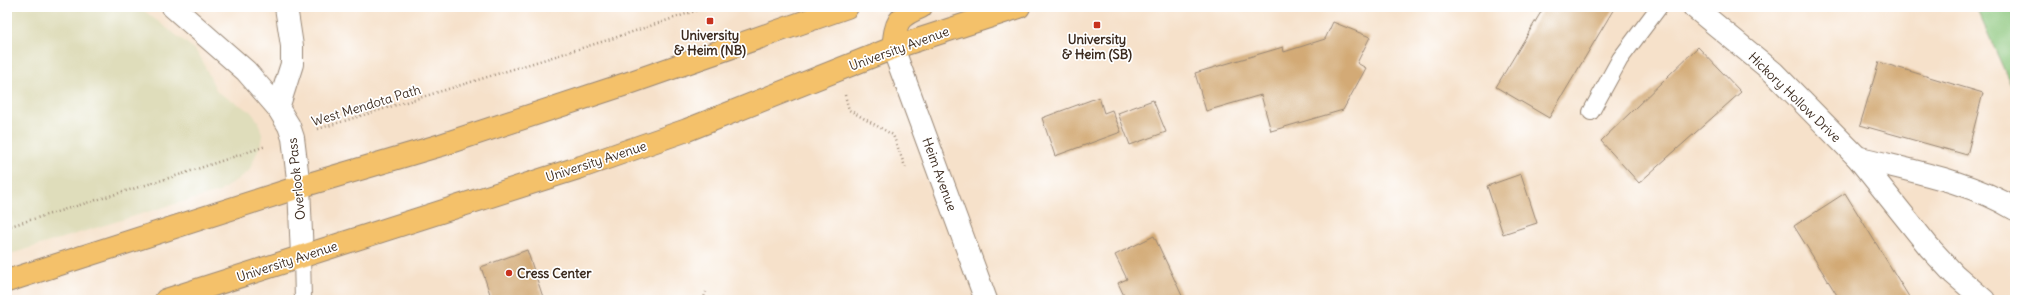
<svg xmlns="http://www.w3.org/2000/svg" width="2022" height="307" font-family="Delius,sans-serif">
<rect width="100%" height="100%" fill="#fff"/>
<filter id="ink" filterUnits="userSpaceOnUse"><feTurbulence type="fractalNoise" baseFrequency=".025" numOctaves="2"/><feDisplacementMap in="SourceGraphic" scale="8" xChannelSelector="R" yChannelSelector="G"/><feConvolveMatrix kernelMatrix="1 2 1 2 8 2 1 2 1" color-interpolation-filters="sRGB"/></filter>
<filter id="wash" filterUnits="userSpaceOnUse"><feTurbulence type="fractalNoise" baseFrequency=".012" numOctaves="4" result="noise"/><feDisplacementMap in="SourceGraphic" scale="16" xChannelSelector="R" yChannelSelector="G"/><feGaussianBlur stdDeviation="0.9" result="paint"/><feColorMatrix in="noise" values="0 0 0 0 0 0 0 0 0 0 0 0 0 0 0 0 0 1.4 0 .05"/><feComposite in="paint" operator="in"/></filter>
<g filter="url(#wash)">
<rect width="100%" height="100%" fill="#f6e1ca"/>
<polygon fill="#dfddbb" points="7,7 139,7 193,48 201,58 217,92 250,111 258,121 262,134 261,143 249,171 219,192 164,207 7,255"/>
<polygon fill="#8bc67b" stroke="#63784c" points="1976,7 2015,7 2015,94"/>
<g id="blocks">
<g fill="#d3aa76">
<polygon points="1544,7 1615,7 1549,118 1496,87"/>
<polygon points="1333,22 1370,37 1357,63 1366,68 1343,110 1271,131 1261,95 1206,111 1195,73 1283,47 1284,52 1325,39"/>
<polygon points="1698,47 1741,92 1639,183 1601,141"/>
<polygon points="1879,62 1983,93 1967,155 1860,125"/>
<polygon points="1099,97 1104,113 1112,110 1121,132 1055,156 1042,118"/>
<polygon points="1153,100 1166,132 1130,145 1118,113"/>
<polygon points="1521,174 1537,223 1503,234 1487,186"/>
<polygon points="1845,193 1911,300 1840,300 1794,226"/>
<polygon points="1154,236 1184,300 1126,300 1118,283 1127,279 1115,255"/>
<polygon points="527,250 544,300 492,300 481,267"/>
</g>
</g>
</g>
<g filter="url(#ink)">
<use href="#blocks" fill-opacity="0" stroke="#988674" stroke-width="1"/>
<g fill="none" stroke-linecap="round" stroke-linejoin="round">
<defs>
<g id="lane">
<polyline points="1591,112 1620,59 1659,7"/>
<polyline points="302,256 303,300"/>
</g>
<g id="street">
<polyline points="173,7 246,71 278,108 289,126 293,138 299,187 302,256"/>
<polyline points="1694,7 1773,72 1857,157 1929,247 1954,274 1984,300"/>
<polyline points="893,48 986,300"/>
<polyline points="278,108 292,64 292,46 286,7"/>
<path d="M1857 157C1910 171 1967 180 2015 209"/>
</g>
<g id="primary">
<path d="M893 48C896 23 896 17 921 7"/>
<polyline points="7,281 299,187 441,145 626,84 847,7"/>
<polyline points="166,300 581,167 687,130 893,48 1019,7"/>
</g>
</defs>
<use href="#lane" stroke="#988674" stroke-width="18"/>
<use href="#street" stroke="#988674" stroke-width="24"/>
<use href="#primary" stroke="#988674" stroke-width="24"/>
<g stroke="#988674" stroke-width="2.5" stroke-dasharray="1 3" stroke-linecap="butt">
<polyline points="845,95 849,110 893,135 906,169"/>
<polyline points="318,129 611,39 707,7"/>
<polyline points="7,227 182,174 266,146"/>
<polyline points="703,300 706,292"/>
</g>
<use href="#lane" stroke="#fff" stroke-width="16"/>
<use href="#street" stroke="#fff" stroke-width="22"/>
<use href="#primary" stroke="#f4c16b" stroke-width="22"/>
</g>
</g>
<g fill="#c8321e" stroke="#fff" stroke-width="1.5">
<rect x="706" y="17" width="8" height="8" rx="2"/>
<rect x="1093" y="21" width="8" height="8" rx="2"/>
<circle cx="509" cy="273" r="4"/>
</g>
<g text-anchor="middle" stroke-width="3.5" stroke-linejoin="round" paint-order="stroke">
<g font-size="13" font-weight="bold" fill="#3b2a1e" stroke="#fff">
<text x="710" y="40">University<tspan x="710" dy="15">&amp; Heim (NB)</tspan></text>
<text x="1097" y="44">University<tspan x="1097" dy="15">&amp; Heim (SB)</tspan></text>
<text x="517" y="278" text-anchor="start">Cress Center</text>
</g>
<g font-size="13" fill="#3b2a1e" stroke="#fff">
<text transform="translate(899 48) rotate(-20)" y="5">University Avenue</text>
<text transform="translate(1795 97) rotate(44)" y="5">Hickory Hollow Drive</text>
<text transform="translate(366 105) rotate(-17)" y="5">West Mendota Path</text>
<text transform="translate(596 161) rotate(-18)" y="5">University Avenue</text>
<text transform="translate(940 174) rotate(70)" y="5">Heim Avenue</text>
<text transform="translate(296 179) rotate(-96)" y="5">Overlook Pass</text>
<text transform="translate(287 261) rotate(-18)" y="5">University Avenue</text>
</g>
</g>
<rect width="2022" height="307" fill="none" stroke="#fff" stroke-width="24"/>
</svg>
